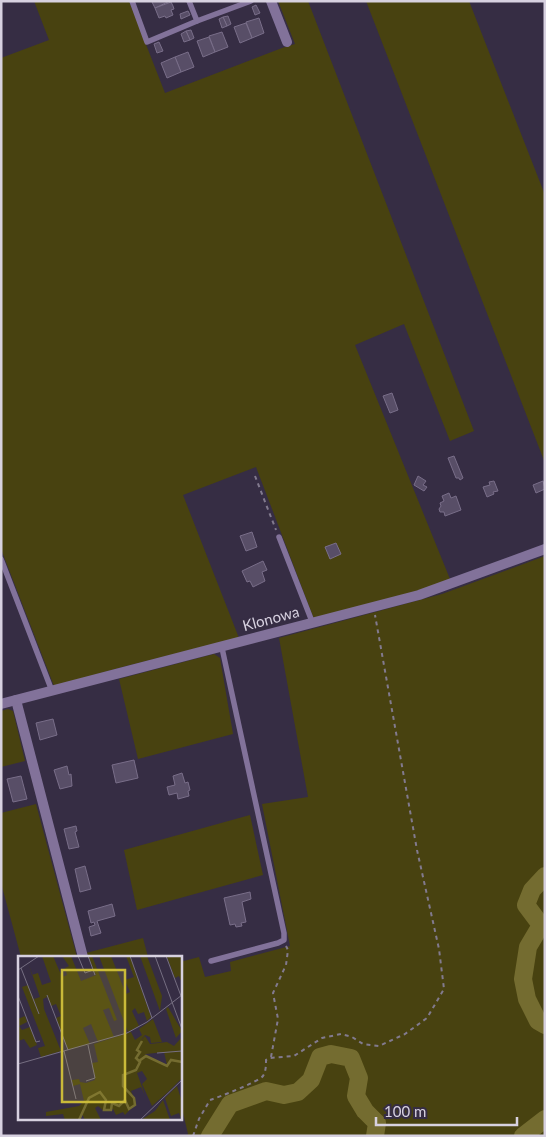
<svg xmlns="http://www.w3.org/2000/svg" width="546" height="1137" font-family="Lato,sans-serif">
<rect width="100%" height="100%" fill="#362d44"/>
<g fill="#484210">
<polygon points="34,1 129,1 165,93 282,48 295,44 278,1 308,1 474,431 450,441 404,324 355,345 450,579 414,593 314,619 256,467 183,495 239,638 126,666 54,686 1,549 1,58 49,40"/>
<polygon points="366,1 469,1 545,195 545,463"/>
<polygon points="545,556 545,1136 186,1136 188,1134 180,1100 180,962 199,957 205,977 231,971 230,962 290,946 262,804 308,797 279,638 442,594"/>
<polygon points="214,654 220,658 233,734 138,759 119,679"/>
<polygon points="8,709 13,711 25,761 1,767 1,711"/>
<polygon points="36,804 77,957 21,957 1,883 1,813"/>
<polygon points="250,815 263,875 137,910 124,850"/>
<polygon points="143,938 148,957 87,957 86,953"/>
</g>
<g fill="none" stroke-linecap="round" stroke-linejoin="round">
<g stroke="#746c30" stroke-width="18">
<polyline points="545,876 532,890 526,905 541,925 528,947 523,979 527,999 538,1021 545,1025"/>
<polyline points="210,1136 230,1104 266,1091 284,1095 298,1092 311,1080 320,1057 331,1054 351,1058 359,1078 356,1096 365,1111 377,1123 375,1136"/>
<polyline points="523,1136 545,1119"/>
</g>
</g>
<g fill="#584e67" stroke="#796e89">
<polygon points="170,1 155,8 152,2 153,1"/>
<polygon points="171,2 173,6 174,9 171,10 173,15 166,18 165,16 159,18 155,8"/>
<polygon points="256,5 260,13 255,15 252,7"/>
<polygon points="188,11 190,15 181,19 180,14"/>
<polygon points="228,16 231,24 227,26 223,17"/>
<polygon points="223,17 227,26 222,28 219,19"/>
<polygon points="259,18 264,33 252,38 246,22"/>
<polygon points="246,23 252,38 240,43 234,27"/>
<polygon points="191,30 194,38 190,40 186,31"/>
<polygon points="186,31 190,40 184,42 181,34"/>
<polygon points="222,32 228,47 215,52 209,36"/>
<polygon points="209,37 215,52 203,57 197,41"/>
<polygon points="159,42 163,51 157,53 154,44"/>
<polygon points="188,52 194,67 181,72 175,57"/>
<polygon points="175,57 181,72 167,78 161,63"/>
<polygon points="392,393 398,410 390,413 383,396"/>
<polygon points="454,456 463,478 460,480 459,478 456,478 448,458"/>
<polygon points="418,476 426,481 423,485 427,487 424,491 414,485"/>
<polygon points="494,481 498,491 493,492 494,494 487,497 483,487 490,485 489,482"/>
<polygon points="543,481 545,489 536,493 533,485"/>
<polygon points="449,493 451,498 456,496 461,510 445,516 444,512 440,512 439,509 441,506 440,503 444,501 442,496"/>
<polygon points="252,532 257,547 246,551 240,536"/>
<polygon points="336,543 341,554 330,559 325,547"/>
<polygon points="263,561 267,570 262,572 265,581 253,587 250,581 247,582 242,571"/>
<polygon points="53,719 57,735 40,740 36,723"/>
<polygon points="134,760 138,778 116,783 112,765"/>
<polygon points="67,766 69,775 71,774 72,786 60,789 54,770"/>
<polygon points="182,773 185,783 188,782 190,790 188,791 189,796 178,799 177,793 169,795 167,787 175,785 173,776"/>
<polygon points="21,776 27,799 13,802 7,779"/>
<polygon points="76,826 77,831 75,832 79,847 69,849 64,829"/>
<polygon points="85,866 91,889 80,892 75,869"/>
<polygon points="250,892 251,899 242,902 246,922 241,923 242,926 236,927 235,924 230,925 224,898"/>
<polygon points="112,904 115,916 97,921 101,933 91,936 89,927 95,925 94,922 91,923 88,911"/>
</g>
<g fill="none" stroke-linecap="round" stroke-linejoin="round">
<g stroke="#827a8e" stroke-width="2" stroke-dasharray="4 4" stroke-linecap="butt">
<polyline points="255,476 276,530"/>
<polyline points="271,1057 278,1019 273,993 286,965 288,950 286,946"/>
<path d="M193 1136 199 1119 210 1100C219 1097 258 1082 263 1076 266 1071 266 1066 266 1060L270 1058 294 1056 322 1038 341 1034 352 1037 363 1044 379 1046 405 1034 427 1018 444 989 439 949 417 850 375 615"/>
</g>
<g stroke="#82729a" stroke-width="5.5">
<polyline points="132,1 147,42 197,21"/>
<polyline points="189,1 197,21 251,1"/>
<polyline points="279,537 313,624"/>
<polyline points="1,559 52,691"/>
<polyline points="211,961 278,943 284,940 284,933 222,648"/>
</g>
<g stroke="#82729a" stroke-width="10">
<polyline points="271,1 287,42"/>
<polyline points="16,700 83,957"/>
<polyline points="1,704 419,595 545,549"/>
</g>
</g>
<g text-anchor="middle" stroke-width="4" stroke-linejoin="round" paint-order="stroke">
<g font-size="15" fill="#d7d1e0" stroke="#362d44">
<text transform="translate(271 619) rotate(-15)" y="5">Klonowa</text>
</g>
</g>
<g transform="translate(18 956)">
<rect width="164" height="164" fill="#362d44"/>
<path d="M24 0H35L44 21 49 19 47 12 51 10 44 0H53L63 25 78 19 70 0H74L99 64 96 65 91 52 85 54 96 81 80 86 73 68 65 72 72 88 50 94 38 62 43 60 38 48 33 50 29 41 25 43 26 53 43 95 23 101 20 92 27 90 4 31 10 29 16 43 22 41 11 9 14 19 20 17 24 29 33 26ZM81 0H93L108 38 112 36 107 24 116 21 108 0H112L133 61 129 65 126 56 120 58 117 52 114 55 121 70 110 76ZM122 0H129L144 40 142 55ZM164 0V27L161 20 157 22 149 1ZM150 51 164 75 158 82 148 53ZM7 60 9 66 1 70 4 74 12 71 19 89 12 92 6 83 0 85V63ZM135 63 144 86 133 87 132 81 127 79 121 87 127 80 132 88 149 86 156 90 164 81V122L150 136 134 150 124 128 129 123 124 115 119 117 127 139 123 131 113 135 118 147 107 159 105 156 98 159 95 153 86 155 80 150 77 152 83 164H67L64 158 61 164H47L45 158 28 160V156L61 150 66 145 62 128 55 130 54 124 61 123 62 126 68 127 77 124 74 107 80 106 76 88 113 76 117 84 124 79 121 73ZM146 96 149 109 127 99 128 98ZM159 130 164 146V164L161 157 153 160 147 142ZM145 144 152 164H123L137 155Z" fill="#484210" fill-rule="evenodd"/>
<path fill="none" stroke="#746c30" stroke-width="2.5" d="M121 105 128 100 149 110 153 104 164 106M61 164 71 142 82 136 88 144 86 154H93L94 147 101 150 107 144 111 153 117 149 116 142 105 130V119L118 114 122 106 118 102 122 96 119 94 124 85"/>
<path fill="none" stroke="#766f82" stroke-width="1" d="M60 0 67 17 75 14M70 0 77 19M112 0 134 62M137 0 164 73M148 0 163 40M3 12 21 58M0 14 21 0M29 39 50 94M0 40 18 86 22 85M46 95 58 143M139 97 164 95M0 108 109 77 129 66 164 39M68 125 77 122 70 89M122 164 164 124"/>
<path fill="#caba39" fill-opacity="0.15" stroke="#caba39" stroke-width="2.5" d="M44 14H107V146H44Z"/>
<rect width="164" height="164" fill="none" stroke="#d7d1e0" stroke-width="2.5"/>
</g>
<rect width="546" height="1137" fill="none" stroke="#d7d1e0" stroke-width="5"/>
<path d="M376 1117v8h141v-8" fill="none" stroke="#d7d1e0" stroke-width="2.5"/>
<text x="384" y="1117" font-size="15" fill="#d7d1e0" stroke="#362d44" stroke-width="4" paint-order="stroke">100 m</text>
</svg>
